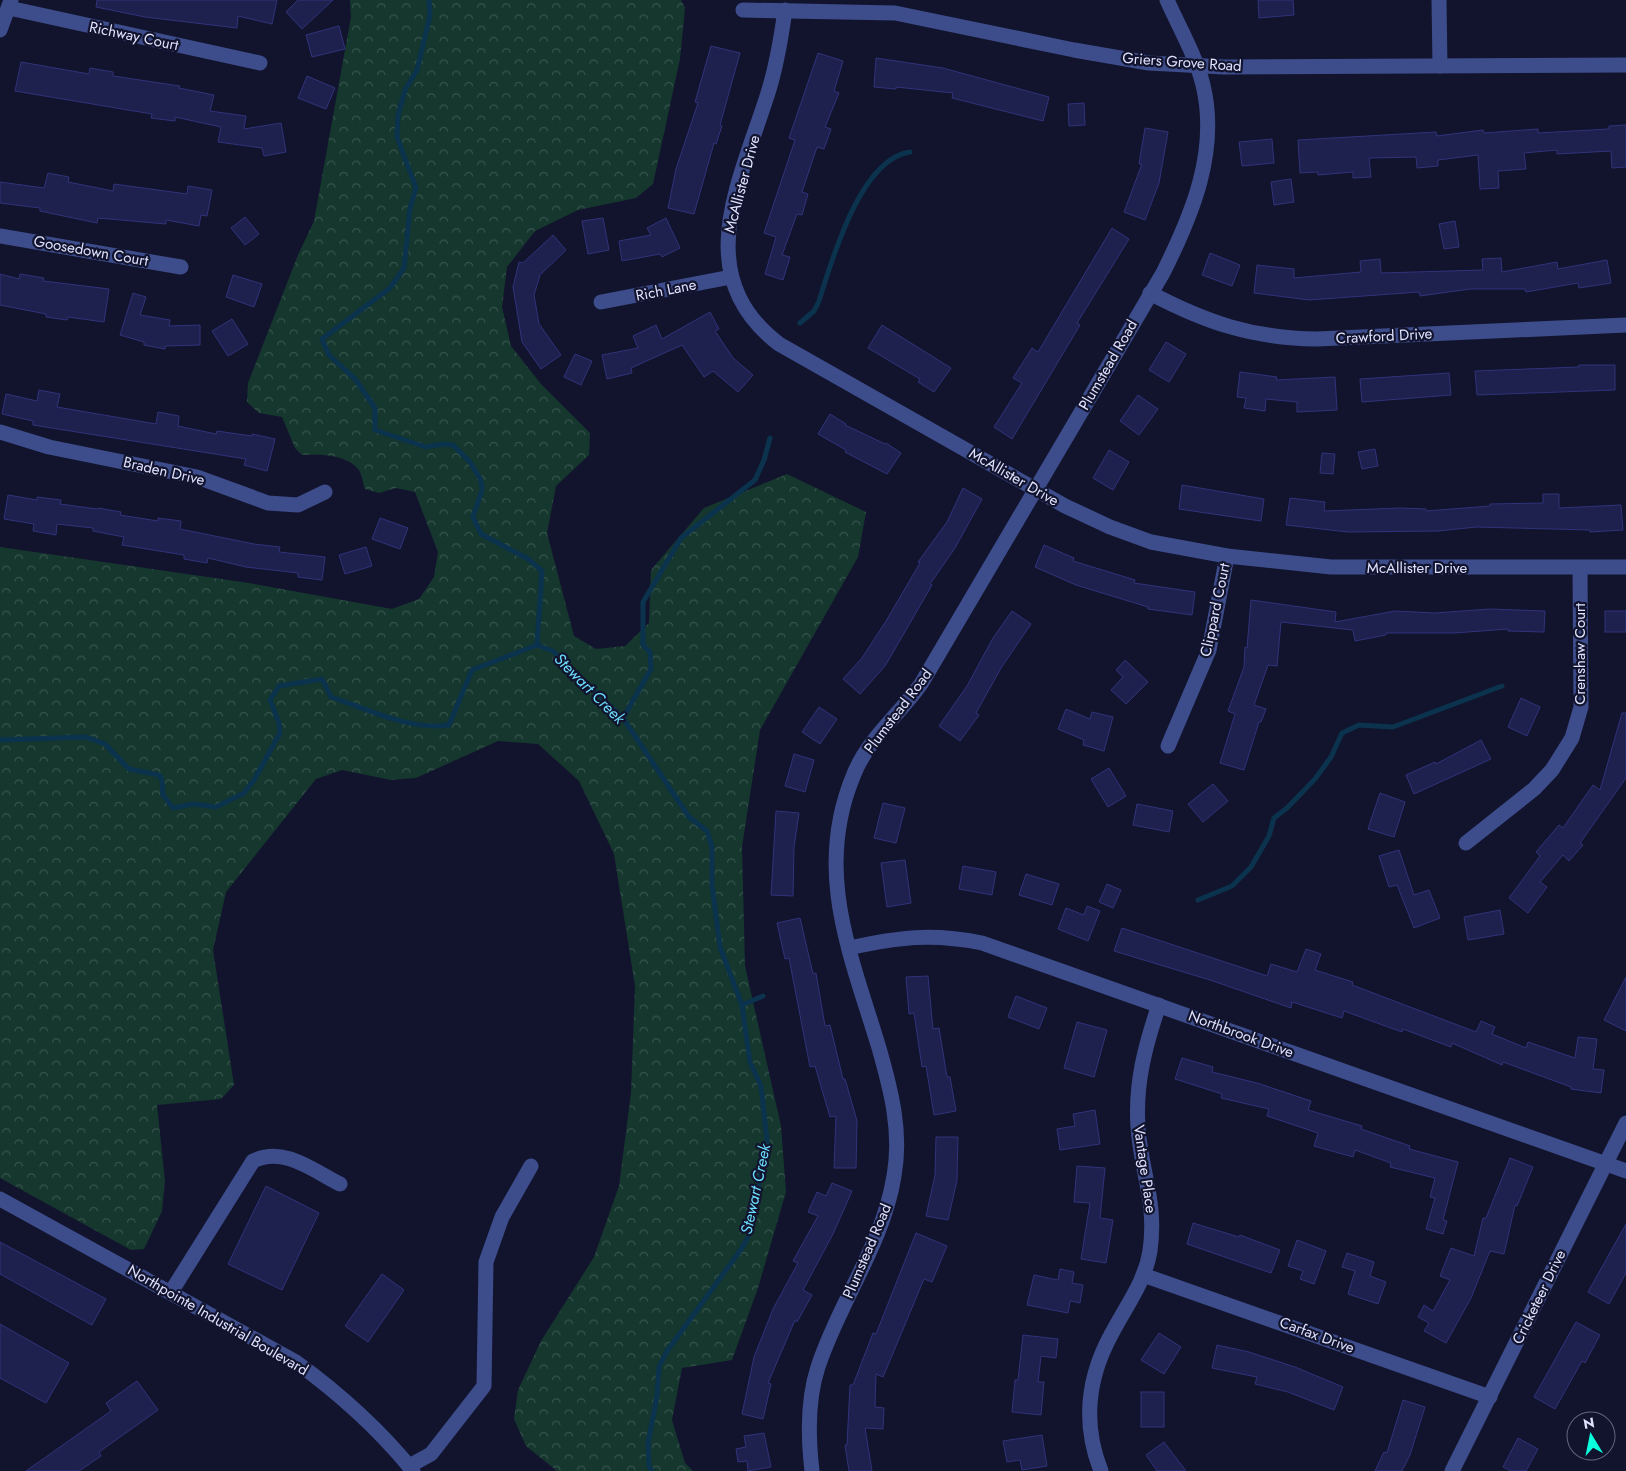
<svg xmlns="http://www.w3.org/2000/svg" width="1626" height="1471" font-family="Jost,sans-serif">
<defs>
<pattern id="forest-crowns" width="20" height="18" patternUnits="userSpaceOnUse" patternTransform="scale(1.25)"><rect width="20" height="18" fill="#15372e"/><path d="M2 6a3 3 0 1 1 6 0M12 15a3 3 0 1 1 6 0" fill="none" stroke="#37544d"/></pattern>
</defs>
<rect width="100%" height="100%" fill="#12142d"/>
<path fill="url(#forest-crowns)" d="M350 0H681L685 8 680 59 653 184 636 198 578 210 535 231 507 267 502 307 511 346 541 384 590 433 589 455 556 486 547 533 574 636 596 649 625 646 649 623 651 570 704 508 787 474 866 512 858 557 760 730 742 847 745 966 781 1126 786 1192 758 1288 732 1360 682 1368 672 1420 685 1463 693 1471H557L526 1446 514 1419 518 1390 541 1341 594 1257 619 1186 631 1093 635 986 614 854 579 781 538 744 498 741 416 778 391 780 342 770 316 779 226 892 213 950 234 1085 221 1099 157 1105 165 1181 162 1211 144 1249 131 1250 0 1178V547L249 583 392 609 419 599 434 577 438 552 415 492 396 488 379 493 365 489C363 483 362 475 359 470 347 454 320 454 302 455L295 448 282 417 259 413 247 402 248 383 298 255 314 221 351 17Z"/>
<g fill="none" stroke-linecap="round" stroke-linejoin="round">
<g stroke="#0b334d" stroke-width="5">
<polyline points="429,0 430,16 417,70 405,90 398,115 397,137 416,188 410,208 404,268 390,288 322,339 329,355 356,380 375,408 375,430 426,447 443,444 453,445 470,462 481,480 482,490 473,517 481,534 528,559 542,571 537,645"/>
<path d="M800 323 814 311 819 301C832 260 860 159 910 152"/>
<polyline points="537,645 553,651 623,718 689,817 707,831 712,847 712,884 720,947 742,1005 750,1062 761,1086 767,1140 749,1235 742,1248 667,1351 659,1367 657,1396 648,1443 649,1466 652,1471"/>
<polyline points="623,718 651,669 650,652 643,645 643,602 681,538 755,480 764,460 770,438"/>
<path d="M0 740 86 737 105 744 129 769 159 775 162 780 163 795 173 808 193 804 216 807 244 793 254 780 280 733 279 723 270 700 279 686 322 679 331 697C367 709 411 731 449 725L472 670 537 645"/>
<polyline points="1198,900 1232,886 1251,867 1269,836 1274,818 1287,808 1315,779 1331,757 1342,733 1359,725 1393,727 1502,686"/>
<polyline points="742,1005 763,996"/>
</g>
</g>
<g fill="#1e204e" stroke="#30337a">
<polygon points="97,0 277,0 272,24 238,16 237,28 145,17 96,7"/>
<polygon points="298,0 333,0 302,29 286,12"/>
<polygon points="1258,0 1293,0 1294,15 1259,18"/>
<polygon points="339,26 345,49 312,57 306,35"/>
<polygon points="711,46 740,53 720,125 722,126 716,144 714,143 694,214 668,208 676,169 698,103 695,102"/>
<polygon points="818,53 843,61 834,91 839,93 825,127 831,129 824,149 817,147 802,192 808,194 802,215 797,214 782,255 790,257 783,280 765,274 776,237 764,233 795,140 789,138"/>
<polygon points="876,58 943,68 1049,97 1043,121 952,98 953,93 896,87 896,89 874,87"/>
<polygon points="21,62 89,74 90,68 113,72 113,76 180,86 179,88 214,95 210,111 246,116 244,129 281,123 286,152 264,156 262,148 218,142 221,127 175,117 175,121 151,118 152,114 15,91"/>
<polygon points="307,76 335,88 326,109 298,98"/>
<polygon points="1084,103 1085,125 1069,126 1068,104"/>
<polygon points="1626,125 1626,167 1612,168 1611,151 1557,154 1557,150 1524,153 1526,169 1498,171 1499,188 1480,189 1478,155 1438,160 1438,166 1417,168 1416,157 1369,158 1371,177 1353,178 1353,172 1318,175 1318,172 1300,173 1298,140 1436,132 1437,136 1483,130 1484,133 1538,129 1538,133 1609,129 1609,126"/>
<polygon points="1145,128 1168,132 1159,183 1145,220 1124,212 1142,164 1139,164"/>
<polygon points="1272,139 1274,163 1242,166 1239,142"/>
<polygon points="48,173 69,177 68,182 113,191 114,184 187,194 188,186 212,190 207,216 201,215 199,226 166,220 166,224 98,218 97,223 40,211 40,208 0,203 0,182 44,188"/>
<polygon points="1291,179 1294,202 1274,205 1271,182"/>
<polygon points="245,217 259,234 245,245 231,228"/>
<polygon points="603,218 609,250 588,254 582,221"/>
<polygon points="666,218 680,248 662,257 660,254 622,261 619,241 651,235 647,228"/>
<polygon points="1455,221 1459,247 1444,249 1439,224"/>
<polygon points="1112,228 1129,239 1077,323 1080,325 1012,439 994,427 1022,383 1013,378 1032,348 1038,352"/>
<polygon points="553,235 566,250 540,275 534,295 539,324 561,355 541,369 522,342 513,287 519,262 523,263"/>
<polygon points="1210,253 1240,265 1232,286 1202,275"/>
<polygon points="1501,258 1502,272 1557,262 1558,269 1607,260 1611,283 1579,288 1578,283 1526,292 1525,289 1470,289 1420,296 1419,292 1309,300 1254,293 1257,265 1294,269 1294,278 1361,272 1360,261 1380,259 1381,273 1483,270 1482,259"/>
<polygon points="0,274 19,279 20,274 44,278 43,281 109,289 104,322 68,317 67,320 46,317 46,314 0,305"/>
<polygon points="233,275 262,284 254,307 226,297"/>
<polygon points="133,293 146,297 140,315 170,320 169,326 200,325 200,345 165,346 165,349 144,345 144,342 120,335"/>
<polygon points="710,312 719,329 715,331 733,358 753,375 738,392 713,371 704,377 682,345 631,368 632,373 607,379 602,355 638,348 633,336 656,325 662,339"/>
<polygon points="232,319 248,344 228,356 212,331"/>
<polygon points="882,325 951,368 934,392 918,382 920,379 868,348"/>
<polygon points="1166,342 1186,354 1169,382 1149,370"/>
<polygon points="575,354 592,361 581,385 564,377"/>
<polygon points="1579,365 1615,365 1615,390 1477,395 1475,371 1579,367"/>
<polygon points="1240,372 1277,377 1276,380 1335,377 1337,410 1297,412 1297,402 1266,399 1265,411 1244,408 1246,398 1237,397"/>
<polygon points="1449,373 1451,395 1362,402 1360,379"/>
<polygon points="39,390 60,394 57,407 156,424 158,412 179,416 178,426 216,434 217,431 252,436 252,434 275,439 267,471 244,465 246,459 33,425 33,421 2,414 6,394 37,401"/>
<polygon points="1138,395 1158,409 1139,435 1120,421"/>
<polygon points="830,414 846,424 845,425 885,444 886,443 901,453 887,474 845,452 846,450 818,434"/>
<polygon points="1375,449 1378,466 1362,469 1358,452"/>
<polygon points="1109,450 1129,462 1113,490 1093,478"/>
<polygon points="1322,453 1335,454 1333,474 1320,473"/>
<polygon points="1182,485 1264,499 1261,521 1179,509"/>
<polygon points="963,488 982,499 955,548 930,584 932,585 885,666 860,694 843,679 862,658 886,621 920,563 918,562 947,522"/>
<polygon points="1543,494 1559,494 1559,508 1621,505 1623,530 1590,532 1590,530 1476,527 1439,531 1348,532 1286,525 1290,498 1325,502 1324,511 1400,508 1426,509 1426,511 1490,506 1490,504 1543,503"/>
<polygon points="8,495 37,500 37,497 61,500 60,504 97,509 98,508 121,512 120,515 158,521 158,518 181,521 180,529 254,544 280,547 279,552 325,557 322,580 298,577 298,573 246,567 208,558 207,563 184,559 184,555 122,545 124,537 93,531 93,528 57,524 56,535 33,531 34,524 4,519"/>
<polygon points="380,518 408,528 400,549 372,539"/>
<polygon points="1044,545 1074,558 1073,561 1135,580 1134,583 1195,592 1192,615 1148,609 1148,607 1076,585 1035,567"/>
<polygon points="366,547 372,566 345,574 339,555"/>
<polygon points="1251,600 1336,612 1335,622 1395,611 1435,613 1490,609 1545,611 1544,632 1508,631 1508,629 1454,633 1386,633 1386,635 1355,641 1353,630 1281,622 1277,666 1268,665 1254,705 1266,709 1261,722 1259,722 1244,770 1220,763 1235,714 1228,711 1244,667 1245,647 1247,648"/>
<polygon points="1012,611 1031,624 1001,668 976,713 979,715 960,741 939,726 967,686 993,638"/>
<rect x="1605" y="611" width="21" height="21"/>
<polygon points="1125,660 1148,682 1126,704 1111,690 1123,677 1116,670"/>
<polygon points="1521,698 1540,707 1527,736 1508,727"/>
<polygon points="819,707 837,719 820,744 802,732"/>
<polygon points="1066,709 1090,719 1092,712 1113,717 1104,751 1083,745 1084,740 1058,729"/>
<polygon points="1622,713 1626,713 1626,778 1580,843 1583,845 1569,861 1563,855 1540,882 1547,887 1528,913 1509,898 1540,856 1536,852 1559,825 1563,828 1593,785 1600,790"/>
<polygon points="1481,740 1491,759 1414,794 1406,775 1435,762 1436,764"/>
<polygon points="794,754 814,760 805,792 785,786"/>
<polygon points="1109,768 1126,796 1108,807 1091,779"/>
<polygon points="1213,784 1228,801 1203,822 1188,804"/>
<polygon points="1380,793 1405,802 1394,837 1368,829"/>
<polygon points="883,803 905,808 896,843 874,838"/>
<polygon points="1137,804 1173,811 1169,832 1133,825"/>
<polygon points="776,811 799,813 794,847 793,896 771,895"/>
<polygon points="1399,850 1414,895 1429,890 1440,918 1414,928 1397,885 1389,887 1379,856"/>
<polygon points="905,860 911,903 887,907 881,863"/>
<polygon points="963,866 996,872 992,895 959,889"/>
<polygon points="1026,874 1059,884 1052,905 1019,895"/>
<polygon points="1107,884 1121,890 1113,908 1099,902"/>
<polygon points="1087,906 1100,911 1088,941 1058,929 1066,908 1084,915"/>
<polygon points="1500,910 1504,934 1468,940 1464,917"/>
<polygon points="800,918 813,974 816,973 825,1026 830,1025 843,1079 845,1079 857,1121 856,1168 834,1168 836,1116 830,1117 815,1066 810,1067 789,958 785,959 777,923"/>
<polygon points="1122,928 1267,976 1271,964 1297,972 1306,949 1321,954 1315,970 1353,982 1352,985 1476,1032 1481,1021 1495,1027 1492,1034 1526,1048 1528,1042 1575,1058 1578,1037 1597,1039 1593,1069 1604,1070 1601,1093 1571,1089 1571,1087 1503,1062 1502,1065 1452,1043 1451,1047 1403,1029 1402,1032 1344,1011 1342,1018 1292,1002 1291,1008 1210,980 1114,951"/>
<polygon points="928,976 933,1029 939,1028 947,1077 950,1077 956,1111 934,1115 926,1066 922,1067 914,1013 909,1014 906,977"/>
<polygon points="1626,977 1626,1031 1604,1020"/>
<polygon points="1016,996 1047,1008 1039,1029 1008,1017"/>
<polygon points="1077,1022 1107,1030 1094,1077 1064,1068"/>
<polygon points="1182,1058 1213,1067 1212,1072 1257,1083 1311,1101 1308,1110 1362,1126 1361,1129 1410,1146 1409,1149 1458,1162 1443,1220 1447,1221 1443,1234 1426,1229 1435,1198 1430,1197 1435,1178 1390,1167 1391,1163 1355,1150 1353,1157 1314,1146 1318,1133 1267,1116 1269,1109 1221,1098 1222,1094 1175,1079"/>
<polygon points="1095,1110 1100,1144 1060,1150 1057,1129 1075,1126 1073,1114"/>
<polygon points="936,1137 958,1137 957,1180 948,1220 926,1216 935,1175"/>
<polygon points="1510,1158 1533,1167 1517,1206 1515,1205 1504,1254 1490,1251 1471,1298 1446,1343 1424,1331 1429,1323 1418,1317 1424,1305 1433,1311 1450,1280 1440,1276 1451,1248 1474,1256 1483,1218 1486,1218"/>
<polygon points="1077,1166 1105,1168 1100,1218 1113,1220 1106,1263 1081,1259 1090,1203 1074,1202"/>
<polygon points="832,1183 852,1191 833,1234 803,1290 812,1295 797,1322 795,1320 768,1383 771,1384 763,1419 742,1414 754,1357 773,1309 798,1263 793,1261 818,1216 808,1212 817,1192 826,1196"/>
<polygon points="266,1186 319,1213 282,1290 228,1264"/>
<polygon points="1193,1223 1239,1237 1240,1235 1280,1250 1271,1273 1187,1244"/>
<polygon points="1626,1224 1626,1273 1609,1304 1588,1292"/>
<polygon points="916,1233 947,1246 932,1282 924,1279 883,1377 876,1374 875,1407 884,1408 883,1429 865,1428 872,1471 849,1471 845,1445 847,1445 850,1385 853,1385 873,1333 876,1334"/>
<polygon points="1297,1240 1326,1251 1314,1284 1300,1279 1303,1271 1288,1266"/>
<polygon points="0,1242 106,1299 92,1325 0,1274"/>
<polygon points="1347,1253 1374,1262 1370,1276 1386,1282 1378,1304 1348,1294 1355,1271 1342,1267"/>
<polygon points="1060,1269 1074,1272 1072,1283 1083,1285 1080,1303 1070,1301 1068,1313 1027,1305 1034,1275 1058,1280"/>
<polygon points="382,1274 404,1290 368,1342 345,1326"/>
<polygon points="1576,1322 1600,1335 1585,1363 1582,1361 1555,1409 1534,1397"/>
<polygon points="0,1324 69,1363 46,1403 0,1378"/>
<polygon points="1159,1333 1181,1347 1164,1374 1141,1360"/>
<polygon points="1023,1335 1058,1339 1056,1358 1041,1356 1038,1382 1044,1382 1041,1415 1012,1412 1015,1380 1018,1380"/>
<polygon points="1217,1345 1249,1352 1295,1367 1343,1387 1334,1410 1288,1392 1255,1384 1257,1377 1212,1368"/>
<polygon points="137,1381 158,1410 99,1452 101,1456 79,1471 26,1471 111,1411 106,1403"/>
<rect x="1141" y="1392" width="23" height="35"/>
<polygon points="1403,1400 1425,1407 1410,1455 1402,1471 1375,1471 1384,1452 1387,1453"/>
<polygon points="764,1433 771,1467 748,1471 747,1461 738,1462 736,1449 746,1447 744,1436"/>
<polygon points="1042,1435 1047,1466 1022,1470 1020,1460 1007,1462 1003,1441"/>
<polygon points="1518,1438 1538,1449 1526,1471 1511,1471 1503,1467"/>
<polygon points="1164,1442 1186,1471 1157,1471 1146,1455"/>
</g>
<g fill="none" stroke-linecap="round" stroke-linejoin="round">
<g stroke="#3d4d8c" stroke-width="15">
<polyline points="1439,0 1440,66"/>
<polyline points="9,8 260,63"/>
<polyline points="743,10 895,13 1074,50 1149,63 1224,67 1626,65"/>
<path d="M785 10C781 39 776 69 767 96 739 184 690 276 779 344L1065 506 1110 527 1151 542 1227 556 1331 567H1626"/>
<polyline points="0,30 11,0"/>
<polyline points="0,236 181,267"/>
<path d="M1150 293C1207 323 1252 338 1317 339L1626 325"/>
<polyline points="601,302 731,277"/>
<polyline points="0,432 49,447 197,477 268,503 298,505 325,492"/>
<polyline points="1168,746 1209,650 1227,556"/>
<polyline points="1466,843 1534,789 1552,770 1572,738 1581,707 1580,568"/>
<path d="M849 948C899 937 932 933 982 943L1626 1171"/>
<path d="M0 1199 296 1362C340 1394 379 1429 413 1471"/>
<polyline points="1143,1275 1490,1397"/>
<path d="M171 1292 253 1161C284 1146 312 1170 340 1184"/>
<polyline points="409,1466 431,1454 484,1386 486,1262 502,1217 531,1166"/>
<path d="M812 1471C808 1437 807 1400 818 1367 839 1302 883 1245 894 1176 902 1132 891 1090 879 1048 851 955 813 871 854 774 868 739 899 715 921 684L1163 273C1192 215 1219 151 1203 85 1196 56 1179 27 1167 0"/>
<path d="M1101 1471C1082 1423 1087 1378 1112 1333 1126 1306 1145 1282 1150 1251 1157 1201 1141 1173 1138 1127 1135 1084 1145 1046 1159 1005"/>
<polyline points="1452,1471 1626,1123"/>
</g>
</g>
<g text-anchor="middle" stroke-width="4.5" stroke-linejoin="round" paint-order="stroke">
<g font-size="15" fill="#dee2ff" stroke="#12142d">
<text transform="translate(134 36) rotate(12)" y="5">Richway Court</text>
<text transform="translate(1182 62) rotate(4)" y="5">Griers Grove Road</text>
<text transform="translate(742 184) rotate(-75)" y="5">McAllister Drive</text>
<text transform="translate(91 251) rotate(10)" y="5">Goosedown Court</text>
<text transform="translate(666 290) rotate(-11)" y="5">Rich Lane</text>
<text transform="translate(1384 336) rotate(-3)" y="5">Crawford Drive</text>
<text transform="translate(1108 365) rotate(-60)" y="5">Plumstead Road</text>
<text transform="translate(164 471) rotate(13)" y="5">Braden Drive</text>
<text transform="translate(1014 477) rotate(30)" y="5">McAllister Drive</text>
<text x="1417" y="573">McAllister Drive</text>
<text transform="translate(1215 610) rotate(-78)" y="5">Clippard Court</text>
<text transform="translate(1580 654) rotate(-90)" y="5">Crenshaw Court</text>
<text transform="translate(898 711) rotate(-53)" y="5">Plumstead Road</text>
<text transform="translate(1241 1034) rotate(20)" y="5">Northbrook Drive</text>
<text transform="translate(1145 1169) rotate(82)" y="5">Vantage Place</text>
<text transform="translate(867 1251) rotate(-67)" y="5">Plumstead Road</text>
<text transform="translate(1539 1297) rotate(-64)" y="5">Cricketeer Drive</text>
<text transform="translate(218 1320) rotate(30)" y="5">Northpointe Industrial Boulevard</text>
<text transform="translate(1317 1335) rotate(20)" y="5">Carfax Drive</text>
</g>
<g font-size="16" font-style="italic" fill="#6cdeff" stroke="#12142d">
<text transform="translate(590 688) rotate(45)" y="6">Stewart Creek</text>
<text transform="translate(755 1189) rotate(-78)" y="6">Stewart Creek</text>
</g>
</g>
<g transform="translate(1591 1436) rotate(350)"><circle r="24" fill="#12142d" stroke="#646681"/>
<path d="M0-4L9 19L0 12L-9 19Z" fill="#0affdd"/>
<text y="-8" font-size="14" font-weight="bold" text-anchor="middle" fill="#dee2ff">N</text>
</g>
</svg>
